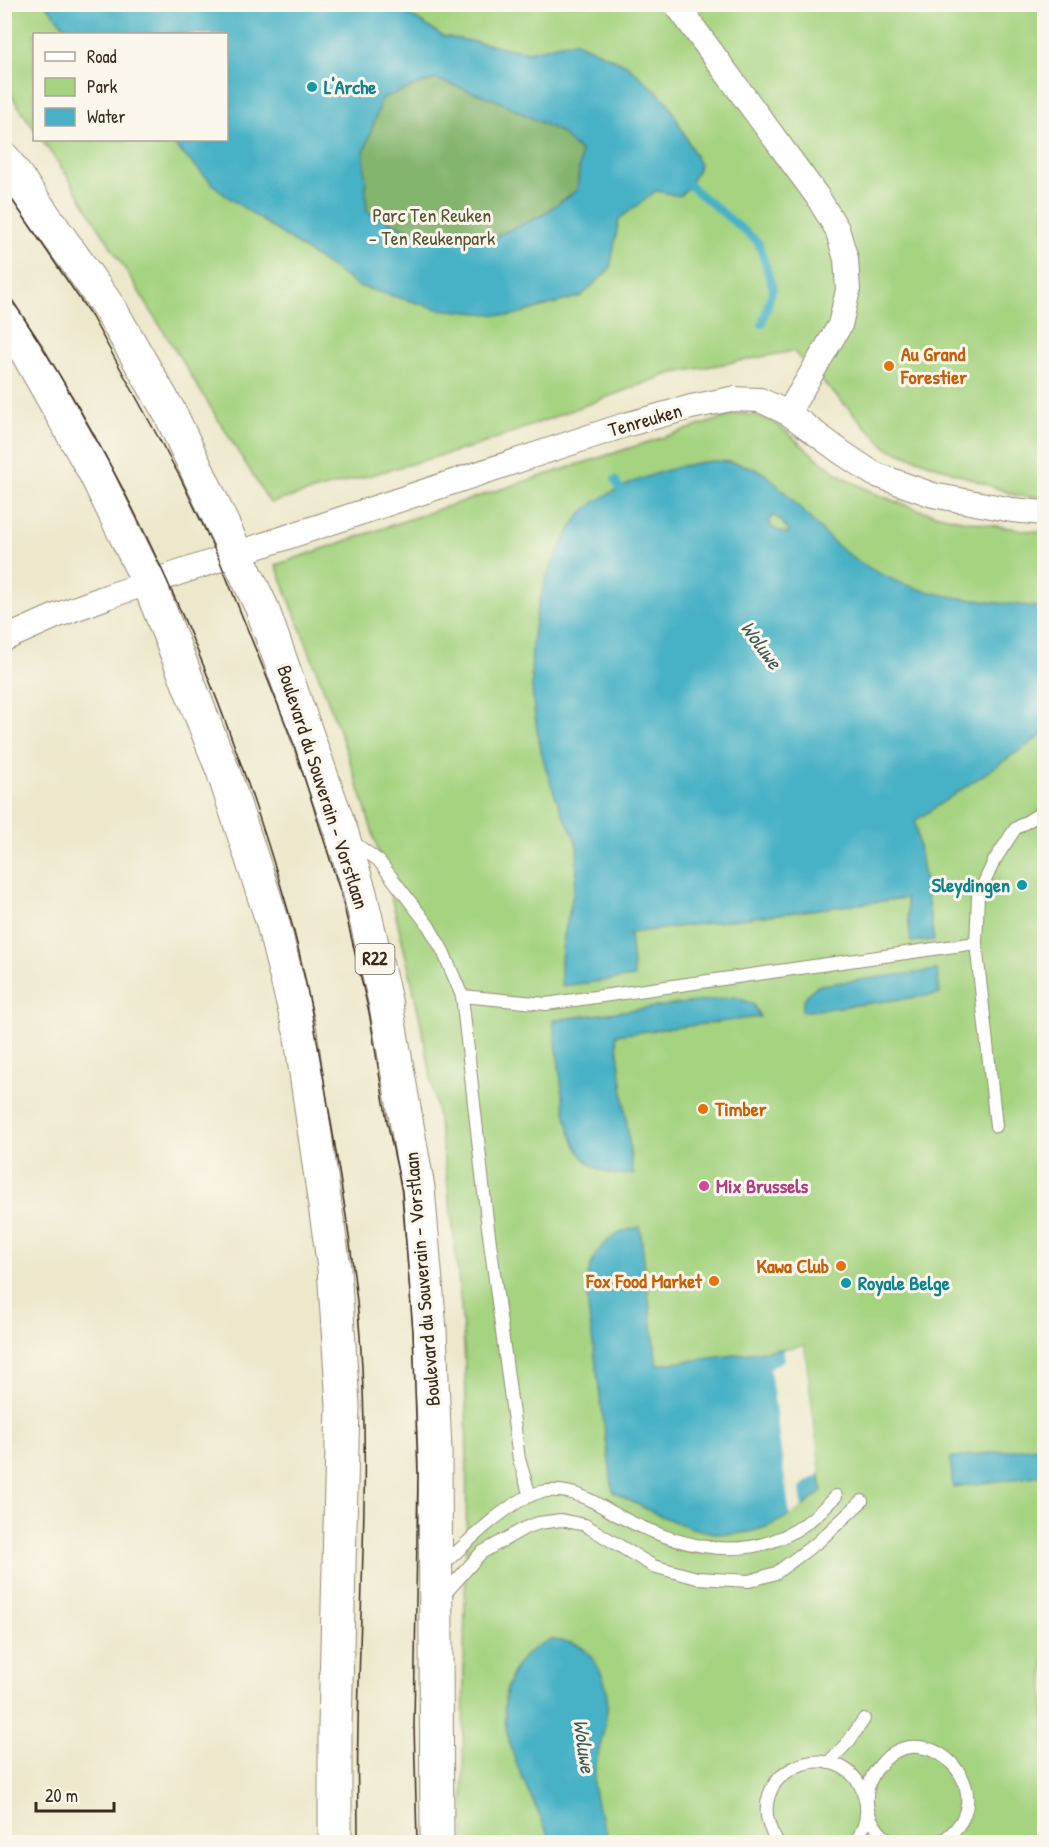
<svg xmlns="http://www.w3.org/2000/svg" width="1049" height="1847" font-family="'Patrick Hand',sans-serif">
<rect width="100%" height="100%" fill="#fbf7ec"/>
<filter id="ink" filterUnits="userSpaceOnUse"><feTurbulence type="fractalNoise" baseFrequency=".0167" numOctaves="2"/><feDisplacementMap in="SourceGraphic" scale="12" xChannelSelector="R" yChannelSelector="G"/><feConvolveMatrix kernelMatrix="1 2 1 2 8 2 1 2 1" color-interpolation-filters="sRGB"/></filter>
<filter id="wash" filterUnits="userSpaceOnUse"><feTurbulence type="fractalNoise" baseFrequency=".008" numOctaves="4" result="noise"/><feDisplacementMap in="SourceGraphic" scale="24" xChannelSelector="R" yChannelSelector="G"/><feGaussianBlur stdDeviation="1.35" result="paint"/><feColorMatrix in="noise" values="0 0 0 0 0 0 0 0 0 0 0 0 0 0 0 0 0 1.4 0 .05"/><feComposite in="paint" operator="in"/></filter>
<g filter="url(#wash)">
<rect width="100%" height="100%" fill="#ede8cc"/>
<g fill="#a5d380" stroke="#707e4f" stroke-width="1.5">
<polygon points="4,5 1044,5 1044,497 1018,496 887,448 793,351 669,374 479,445 270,503 66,174 42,140 226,140 226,34 34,34 34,129 5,86"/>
<path d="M736 414C747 414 758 415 768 419 781 425 792 437 804 447 820 461 840 477 860 486 922 518 977 523 1044 533V1842H464C462 1744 464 1646 466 1548 467 1472 468 1394 462 1319 448 1149 419 980 368 817 342 732 308 649 276 565L436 510Z"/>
</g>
<polygon fill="#84b56e" stroke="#607046" stroke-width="1.5" points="435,79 496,100 560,132 581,152 577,190 541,216 485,241 417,234 367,212 364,153 382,98"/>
<g fill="#47b1c6" stroke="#416e72" stroke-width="1.5" fill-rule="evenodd">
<path d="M46 5H394L443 36 529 52 574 41 627 65 668 102 700 165 689 186 680 196 656 191 619 219 610 269 581 296 510 316 439 309 358 286 222 193 169 140H226V34H71ZM435 79 496 100 560 132 581 152 577 190 541 216 485 241 418 234 367 212 364 153 382 98Z"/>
<path d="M712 461C731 461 748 464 765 474 793 497 815 528 844 551 908 600 969 598 1044 608V734L915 821 934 940 911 942 906 898 630 933 634 977 562 986C555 938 581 893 577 847 575 833 566 823 561 810 553 792 547 773 542 754 526 685 525 611 561 547 568 534 575 519 586 509 615 485 675 464 712 461ZM773 515 780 520 789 531 788 533 781 532 771 527 769 521Z"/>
<path d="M937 970 940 994 802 1012C802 998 808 991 820 985Z"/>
<path d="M735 997 753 1004 760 1017 616 1035 633 1174C573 1181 566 1125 561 1081 558 1060 556 1040 553 1020Z"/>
<path d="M640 1227 657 1365 804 1346 822 1491C743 1560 696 1535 613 1492 607 1445 600 1398 594 1351 591 1327 583 1291 590 1268 597 1244 616 1231 640 1227Z"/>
<polygon points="1044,1446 1044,1475 953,1487 950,1458"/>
<path d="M552 1640C574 1642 583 1644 595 1662 623 1704 595 1740 594 1784 594 1803 604 1824 610 1842H551C532 1791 482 1721 516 1667 526 1652 536 1645 552 1640Z"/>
</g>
<polygon fill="#ede8cc" points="804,1346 820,1473 800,1487 802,1507 790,1516 770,1369 784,1360 784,1349"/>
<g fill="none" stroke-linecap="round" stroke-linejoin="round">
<g stroke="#47b1c6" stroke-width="8">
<polyline points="683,180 758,242 773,288 762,324"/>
<polyline points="615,480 620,489 622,499"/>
</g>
</g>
</g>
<g filter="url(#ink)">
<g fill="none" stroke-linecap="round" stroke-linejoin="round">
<defs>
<g id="lane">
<polyline points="352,841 379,861 428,925 443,951 462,996 487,1220 519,1459 530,1496"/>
<polyline points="462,996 546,1004 976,943"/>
<polyline points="996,1126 976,943 978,896 994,861 1015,829 1044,811"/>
<path d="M440 1568C463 1546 511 1498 541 1492 570 1486 593 1501 617 1515 677 1547 749 1568 809 1521 819 1514 827 1504 836 1496"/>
<polyline points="442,1597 481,1553 525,1528 539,1523 561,1520 585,1525 653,1566 697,1578 749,1581 776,1573 819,1541 862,1501"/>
<polyline points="828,1763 849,1741 864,1719"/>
<path d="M777 1842C733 1770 843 1729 864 1795 869 1813 866 1828 855 1842"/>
<path d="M893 1842C879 1836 867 1817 867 1802 866 1787 871 1775 881 1764 926 1710 1011 1797 940 1842"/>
</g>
<g id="street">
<polyline points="676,4 817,196 837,229 846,259 848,290 840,325 788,413"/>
<polyline points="4,639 58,615 109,596 625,425 691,407 731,399 760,400 788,413 841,452 874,474 933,495 1012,510 1044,513"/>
</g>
<g id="primary">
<polyline points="4,159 110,309 171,415 262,608 342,834 360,893 386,1005 418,1188 430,1330 435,1452 437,1842"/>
<polyline points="4,319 28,354 95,473 149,583 223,771 272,920 300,1031 334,1268 343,1405 335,1727 335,1842"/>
</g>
</defs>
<use href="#lane" stroke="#948975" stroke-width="14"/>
<use href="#street" stroke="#948975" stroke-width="26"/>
<use href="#primary" stroke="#948975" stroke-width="35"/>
<use href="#lane" stroke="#fff" stroke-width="12"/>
<use href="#street" stroke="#fff" stroke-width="24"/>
<use href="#primary" stroke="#fff" stroke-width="33"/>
<g stroke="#3b2a1e" stroke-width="1.5">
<polyline points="4,188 92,317 180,477 219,559 293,742 341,894 369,1012 387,1121 402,1191 413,1332 418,1474 414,1725 417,1842"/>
<path d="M4 288C132 477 224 690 288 910 309 983 320 1059 333 1134 344 1201 355 1268 360 1336 370 1468 360 1597 358 1728 357 1766 358 1804 358 1842"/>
</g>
</g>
</g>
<g fill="#0f9aa8" stroke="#fbf7ec" stroke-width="2">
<circle cx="312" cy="87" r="6"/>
<circle cx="1022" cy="885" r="6"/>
<circle cx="846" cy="1283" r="6"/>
</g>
<g fill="#e8710a" stroke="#fbf7ec" stroke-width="2">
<circle cx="889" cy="366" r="6"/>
<circle cx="703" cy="1109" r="6"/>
<circle cx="841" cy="1266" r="6"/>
<circle cx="714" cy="1281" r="6"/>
</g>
<circle fill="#d1479c" stroke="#fbf7ec" stroke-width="2" cx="704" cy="1186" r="6"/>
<g text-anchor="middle" stroke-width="6" stroke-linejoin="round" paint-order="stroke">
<rect fill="#fbf7ec" stroke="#75685c" stroke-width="1.5" x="355.5" y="944" width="39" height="30" rx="4.5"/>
<g font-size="18" font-weight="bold" fill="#3b2a1e">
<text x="375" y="965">R22</text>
</g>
<g font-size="20" font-weight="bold" fill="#0d838f" stroke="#fbf7ec" text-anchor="start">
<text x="324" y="94">L'Arche</text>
<text x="1010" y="892" text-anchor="end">Sleydingen</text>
<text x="858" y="1290">Royale Belge</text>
</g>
<g font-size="20" fill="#565436" stroke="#fbf7ec">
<text x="432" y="222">Parc Ten Reuken<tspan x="432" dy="23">- Ten Reukenpark</tspan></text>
</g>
<g font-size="20" font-weight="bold" fill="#c56008" stroke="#fbf7ec" text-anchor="start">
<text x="901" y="361">Au Grand<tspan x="901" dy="23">Forestier</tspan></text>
<text x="715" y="1116">Timber</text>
<text x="829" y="1273" text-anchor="end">Kawa Club</text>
<text x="702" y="1288" text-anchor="end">Fox Food Market</text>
</g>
<g font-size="20" fill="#3b2a1e" stroke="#fbf7ec">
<text transform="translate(645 420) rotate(-16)" y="7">Tenreuken</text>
<text transform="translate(323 787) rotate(72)" y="7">Boulevard du Souverain - Vorstlaan</text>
<text transform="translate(422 1279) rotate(-95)" y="7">Boulevard du Souverain - Vorstlaan</text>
</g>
<g font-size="20" font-weight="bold" fill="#b23c85" stroke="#fbf7ec" text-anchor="start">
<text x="716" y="1193">Mix Brussels</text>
</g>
<g font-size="21" font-style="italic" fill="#3f5959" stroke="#fbf7ec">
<text transform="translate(761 645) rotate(54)" y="7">Woluwe</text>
<text transform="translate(584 1746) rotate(82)" y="7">Woluwe</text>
</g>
</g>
<rect width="1049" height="1847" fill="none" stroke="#fbf7ec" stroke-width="24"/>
<rect x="33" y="33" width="195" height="108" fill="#fbf7ec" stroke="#aea59a" stroke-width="1.5"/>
<rect x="45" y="52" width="30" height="9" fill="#ffffff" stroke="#aea59a" stroke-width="1.5"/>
<text x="87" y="63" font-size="18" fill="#3b2a1e">Road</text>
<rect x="45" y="78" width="30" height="18" fill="#a5d380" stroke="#aea59a" stroke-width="1.5"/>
<text x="87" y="93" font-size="18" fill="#3b2a1e">Park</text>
<rect x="45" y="108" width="30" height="18" fill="#47b1c6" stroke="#aea59a" stroke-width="1.5"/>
<text x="87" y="123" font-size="18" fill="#3b2a1e">Water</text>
<path d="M36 1802v9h78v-9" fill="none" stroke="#3b2a1e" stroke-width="3"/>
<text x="45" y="1802" font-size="18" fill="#3b2a1e" stroke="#fbf7ec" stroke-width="4.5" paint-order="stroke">20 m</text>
</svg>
